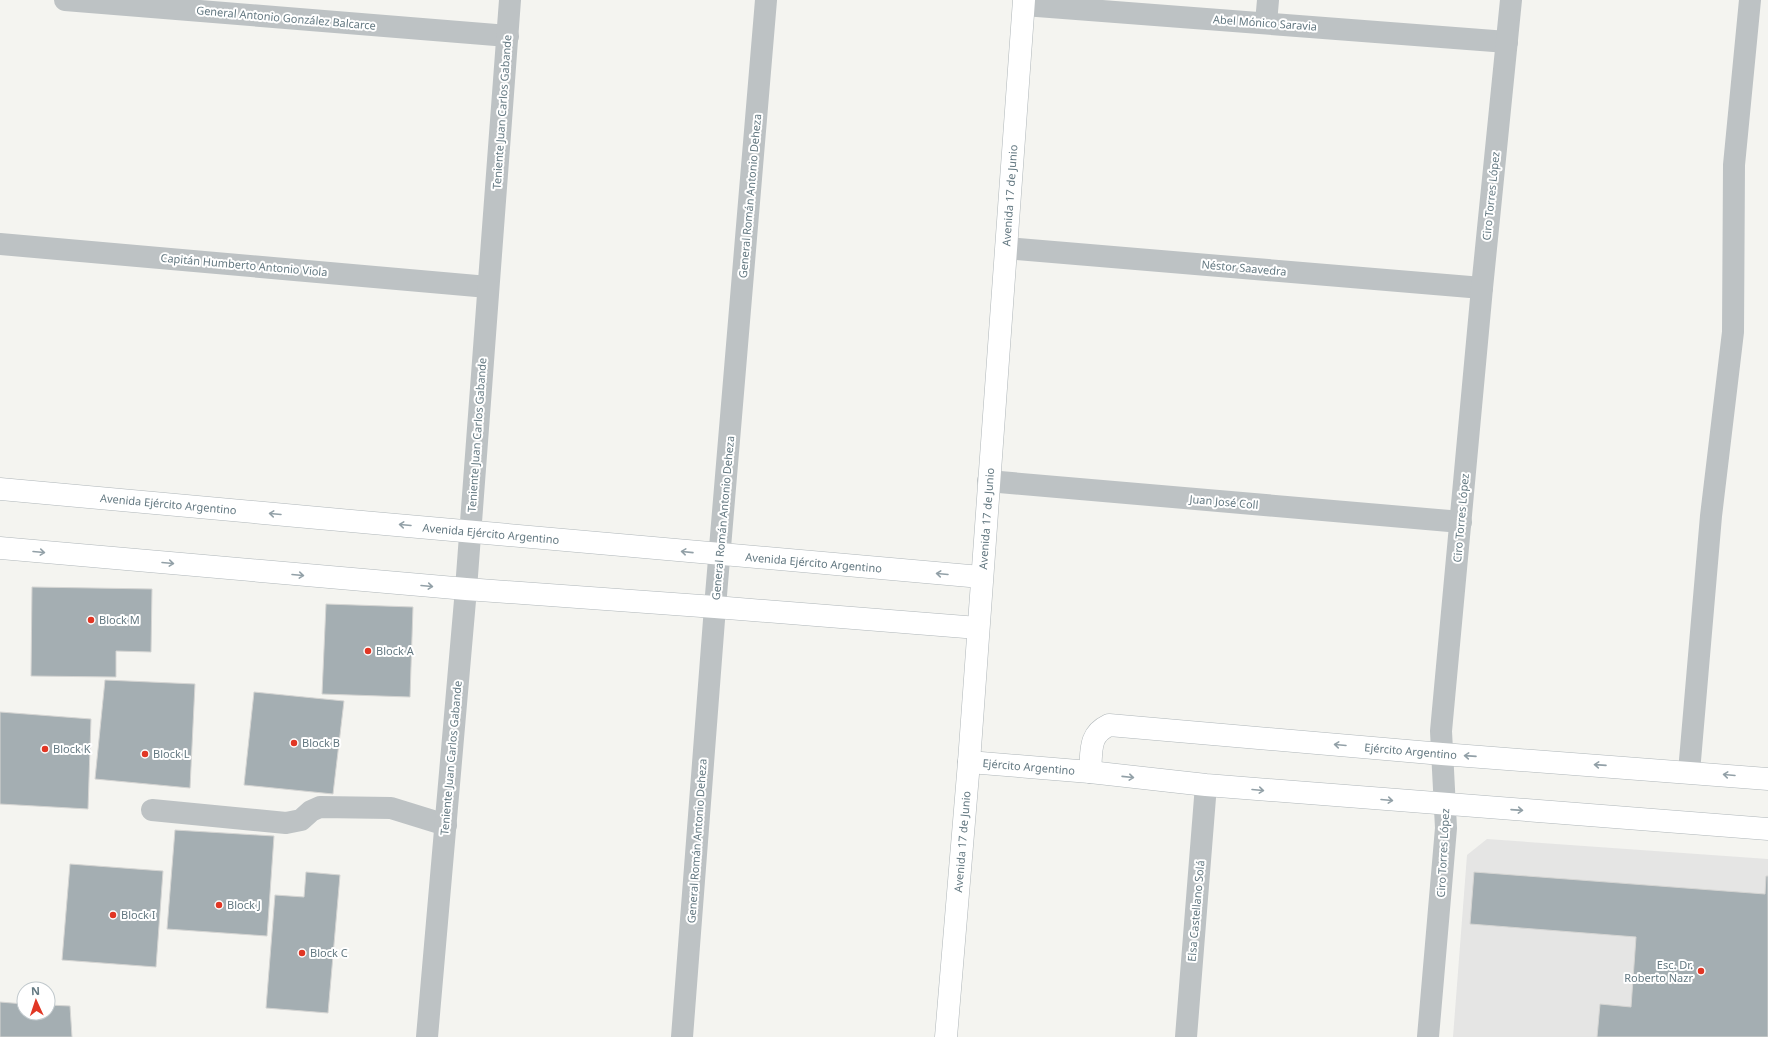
<svg xmlns="http://www.w3.org/2000/svg" width="1768" height="1037" font-family="'Noto Sans',sans-serif">
<rect width="100%" height="100%" fill="#f4f4f0"/>
<polygon fill="#e5e5e4" points="1487,839 1768,859 1768,1037 1453,1037 1467,855"/>
<g fill="#a4aeb2" stroke="#d5d5d3">
<polygon points="32,587 152,589 151,652 116,651 116,677 31,676"/>
<polygon points="326,604 413,607 410,697 322,694"/>
<polygon points="105,680 195,684 190,788 95,779"/>
<polygon points="254,692 344,701 333,794 244,785"/>
<polygon points="0,712 91,719 88,809 0,804"/>
<polygon points="175,830 274,836 267,936 167,929"/>
<polygon points="70,864 163,871 156,967 62,960"/>
<polygon points="306,872 340,875 328,1013 266,1008 275,895 304,897"/>
<polygon points="1474,872 1765,894 1766,876 1768,876 1768,1037 1597,1037 1600,1004 1631,1007 1636,937 1470,924"/>
<polygon points="0,1002 24,1004 24,1013 48,1013 48,1005 70,1006 72,1037 0,1037"/>
</g>
<g fill="none" stroke-linecap="round" stroke-linejoin="round">
<defs>
<g id="secondary">
<path id="s1" d="M0 489C327 518 654 550 981 577"/>
<polyline points="0,548 466,589 715,607 978,628"/>
<path id="s2" d="M969 762 1090 772 1206 785 1768 829"/>
<path id="s3" d="M1090 772C1092 751 1088 735 1109 725L1442 754 1768 779"/>
<path id="s4" d="M946 1037 969 762 1024 0"/>
</g>
</defs>
<use href="#secondary" stroke="#afb6b9" stroke-width="23"/>
<g stroke="#bdc2c4" stroke-width="22">
<polyline points="65,0 508,36"/>
<polyline points="1024,5 1507,42"/>
<polyline points="1266,23 1268,0"/>
<polyline points="0,244 488,287"/>
<polyline points="1006,248 1482,288"/>
<polyline points="988,481 1461,522"/>
<polyline points="1689,772 1711,516 1733,332 1734,165 1750,0"/>
<polyline points="152,810 286,823 301,820 311,811 320,807 391,808 446,825"/>
<polyline points="427,1037 466,589 510,0"/>
<polyline points="682,1037 715,607 766,0"/>
<polyline points="1186,1037 1206,785"/>
<polyline points="1428,1037 1446,828 1441,731 1482,288 1511,0"/>
</g>
<use href="#secondary" stroke="#fff" stroke-width="22"/>
</g>
<defs><path id="oneway-shaft" d="M-6 0H5M1.5-3L5.5 0L1.5 3" fill="none" stroke-width="1.6" stroke-linecap="round" stroke-linejoin="round"/></defs>
<g stroke="#92a0a7">
<use href="#oneway-shaft" transform="translate(275 514) rotate(-175)"/>
<use href="#oneway-shaft" transform="translate(405 525) rotate(-175)"/>
<use href="#oneway-shaft" transform="translate(39 552) rotate(5)"/>
<use href="#oneway-shaft" transform="translate(687 552) rotate(-174)"/>
<use href="#oneway-shaft" transform="translate(168 563) rotate(5)"/>
<use href="#oneway-shaft" transform="translate(942 574) rotate(-175)"/>
<use href="#oneway-shaft" transform="translate(298 575) rotate(5)"/>
<use href="#oneway-shaft" transform="translate(427 586) rotate(5)"/>
<use href="#oneway-shaft" transform="translate(1340 745) rotate(-175)"/>
<use href="#oneway-shaft" transform="translate(1470 756) rotate(-176)"/>
<use href="#oneway-shaft" transform="translate(1600 765) rotate(-176)"/>
<use href="#oneway-shaft" transform="translate(1729 775) rotate(-175)"/>
<use href="#oneway-shaft" transform="translate(1128 777) rotate(6)"/>
<use href="#oneway-shaft" transform="translate(1258 790) rotate(5)"/>
<use href="#oneway-shaft" transform="translate(1387 800) rotate(5)"/>
<use href="#oneway-shaft" transform="translate(1517 810) rotate(4)"/>
</g>
<g fill="#e13624" stroke="#fff" stroke-width="1.5">
<circle cx="91" cy="620" r="4"/>
<circle cx="368" cy="651" r="4"/>
<circle cx="294" cy="743" r="4"/>
<circle cx="45" cy="749" r="4"/>
<circle cx="145" cy="754" r="4"/>
<circle cx="219" cy="905" r="4"/>
<circle cx="113" cy="915" r="4"/>
<circle cx="302" cy="953" r="4"/>
<circle cx="1701" cy="971" r="4"/>
</g>
<g text-anchor="middle" stroke-width="4" stroke-linejoin="round" paint-order="stroke">
<g font-size="11" fill="#637881" stroke="#fff">
<text transform="translate(286 18) rotate(5)" y="4">General Antonio González Balcarce</text>
<text transform="translate(1265 23) rotate(4)" y="4">Abel Mónico Saravia</text>
<text transform="translate(502 112) rotate(-86)" y="4">Teniente Juan Carlos Gabande</text>
<text dy="4" stroke="none"><textPath href="#s4" startOffset="844">Avenida 17 de Junio</textPath></text>
<text transform="translate(750 196) rotate(-85)" y="4">General Román Antonio Deheza</text>
<text transform="translate(1491 196) rotate(-84)" y="4">Ciro Torres López</text>
<text transform="translate(244 265) rotate(5)" y="4">Capitán Humberto Antonio Viola</text>
<text transform="translate(1244 268) rotate(5)" y="4">Néstor Saavedra</text>
<text transform="translate(477 435) rotate(-86)" y="4">Teniente Juan Carlos Gabande</text>
<text transform="translate(1224 502) rotate(5)" y="4">Juan José Coll</text>
<text dy="4" stroke="none"><textPath href="#s1" startOffset="169">Avenida Ejército Argentino</textPath></text>
<text transform="translate(723 518) rotate(-85)" y="4">General Román Antonio Deheza</text>
<text transform="translate(1461 518) rotate(-85)" y="4">Ciro Torres López</text>
<text dy="4" stroke="none"><textPath href="#s4" startOffset="520">Avenida 17 de Junio</textPath></text>
<text dy="4" stroke="none"><textPath href="#s1" startOffset="493">Avenida Ejército Argentino</textPath></text>
<text dy="4" stroke="none"><textPath href="#s1" startOffset="817">Avenida Ejército Argentino</textPath></text>
<text dy="4" stroke="none"><textPath href="#s3" startOffset="357">Ejército Argentino</textPath></text>
<text transform="translate(451 758) rotate(-85)" y="4">Teniente Juan Carlos Gabande</text>
<text dy="4" stroke="none"><textPath href="#s2" startOffset="60">Ejército Argentino</textPath></text>
<text transform="translate(697 841) rotate(-86)" y="4">General Román Antonio Deheza</text>
<text dy="4" stroke="none"><textPath href="#s4" startOffset="196">Avenida 17 de Junio</textPath></text>
<text transform="translate(1443 853) rotate(-87)" y="4">Ciro Torres López</text>
<text transform="translate(1196 911) rotate(-85)" y="4">Elsa Castellano Solá</text>
</g>
<g font-size="11" fill="#637881" stroke="#fff" text-anchor="start">
<text x="99" y="624">Block M</text>
<text x="376" y="655">Block A</text>
<text x="302" y="747">Block B</text>
<text x="53" y="753">Block K</text>
<text x="153" y="758">Block L</text>
<text x="227" y="909">Block J</text>
<text x="121" y="919">Block I</text>
<text x="310" y="957">Block C</text>
<text x="1693" y="969" text-anchor="end">Esc. Dr.<tspan x="1693" dy="13">Roberto Nazr</tspan></text>
</g>
</g>
<g transform="translate(36 1001) rotate(357)"><circle r="19" fill="#ffffff" stroke="#c1c9cd"/>
<path d="M0-3L7 15L0 10L-7 15Z" fill="#e13624"/>
<text y="-6" font-size="11" font-weight="bold" text-anchor="middle" fill="#637881">N</text>
</g>
</svg>
